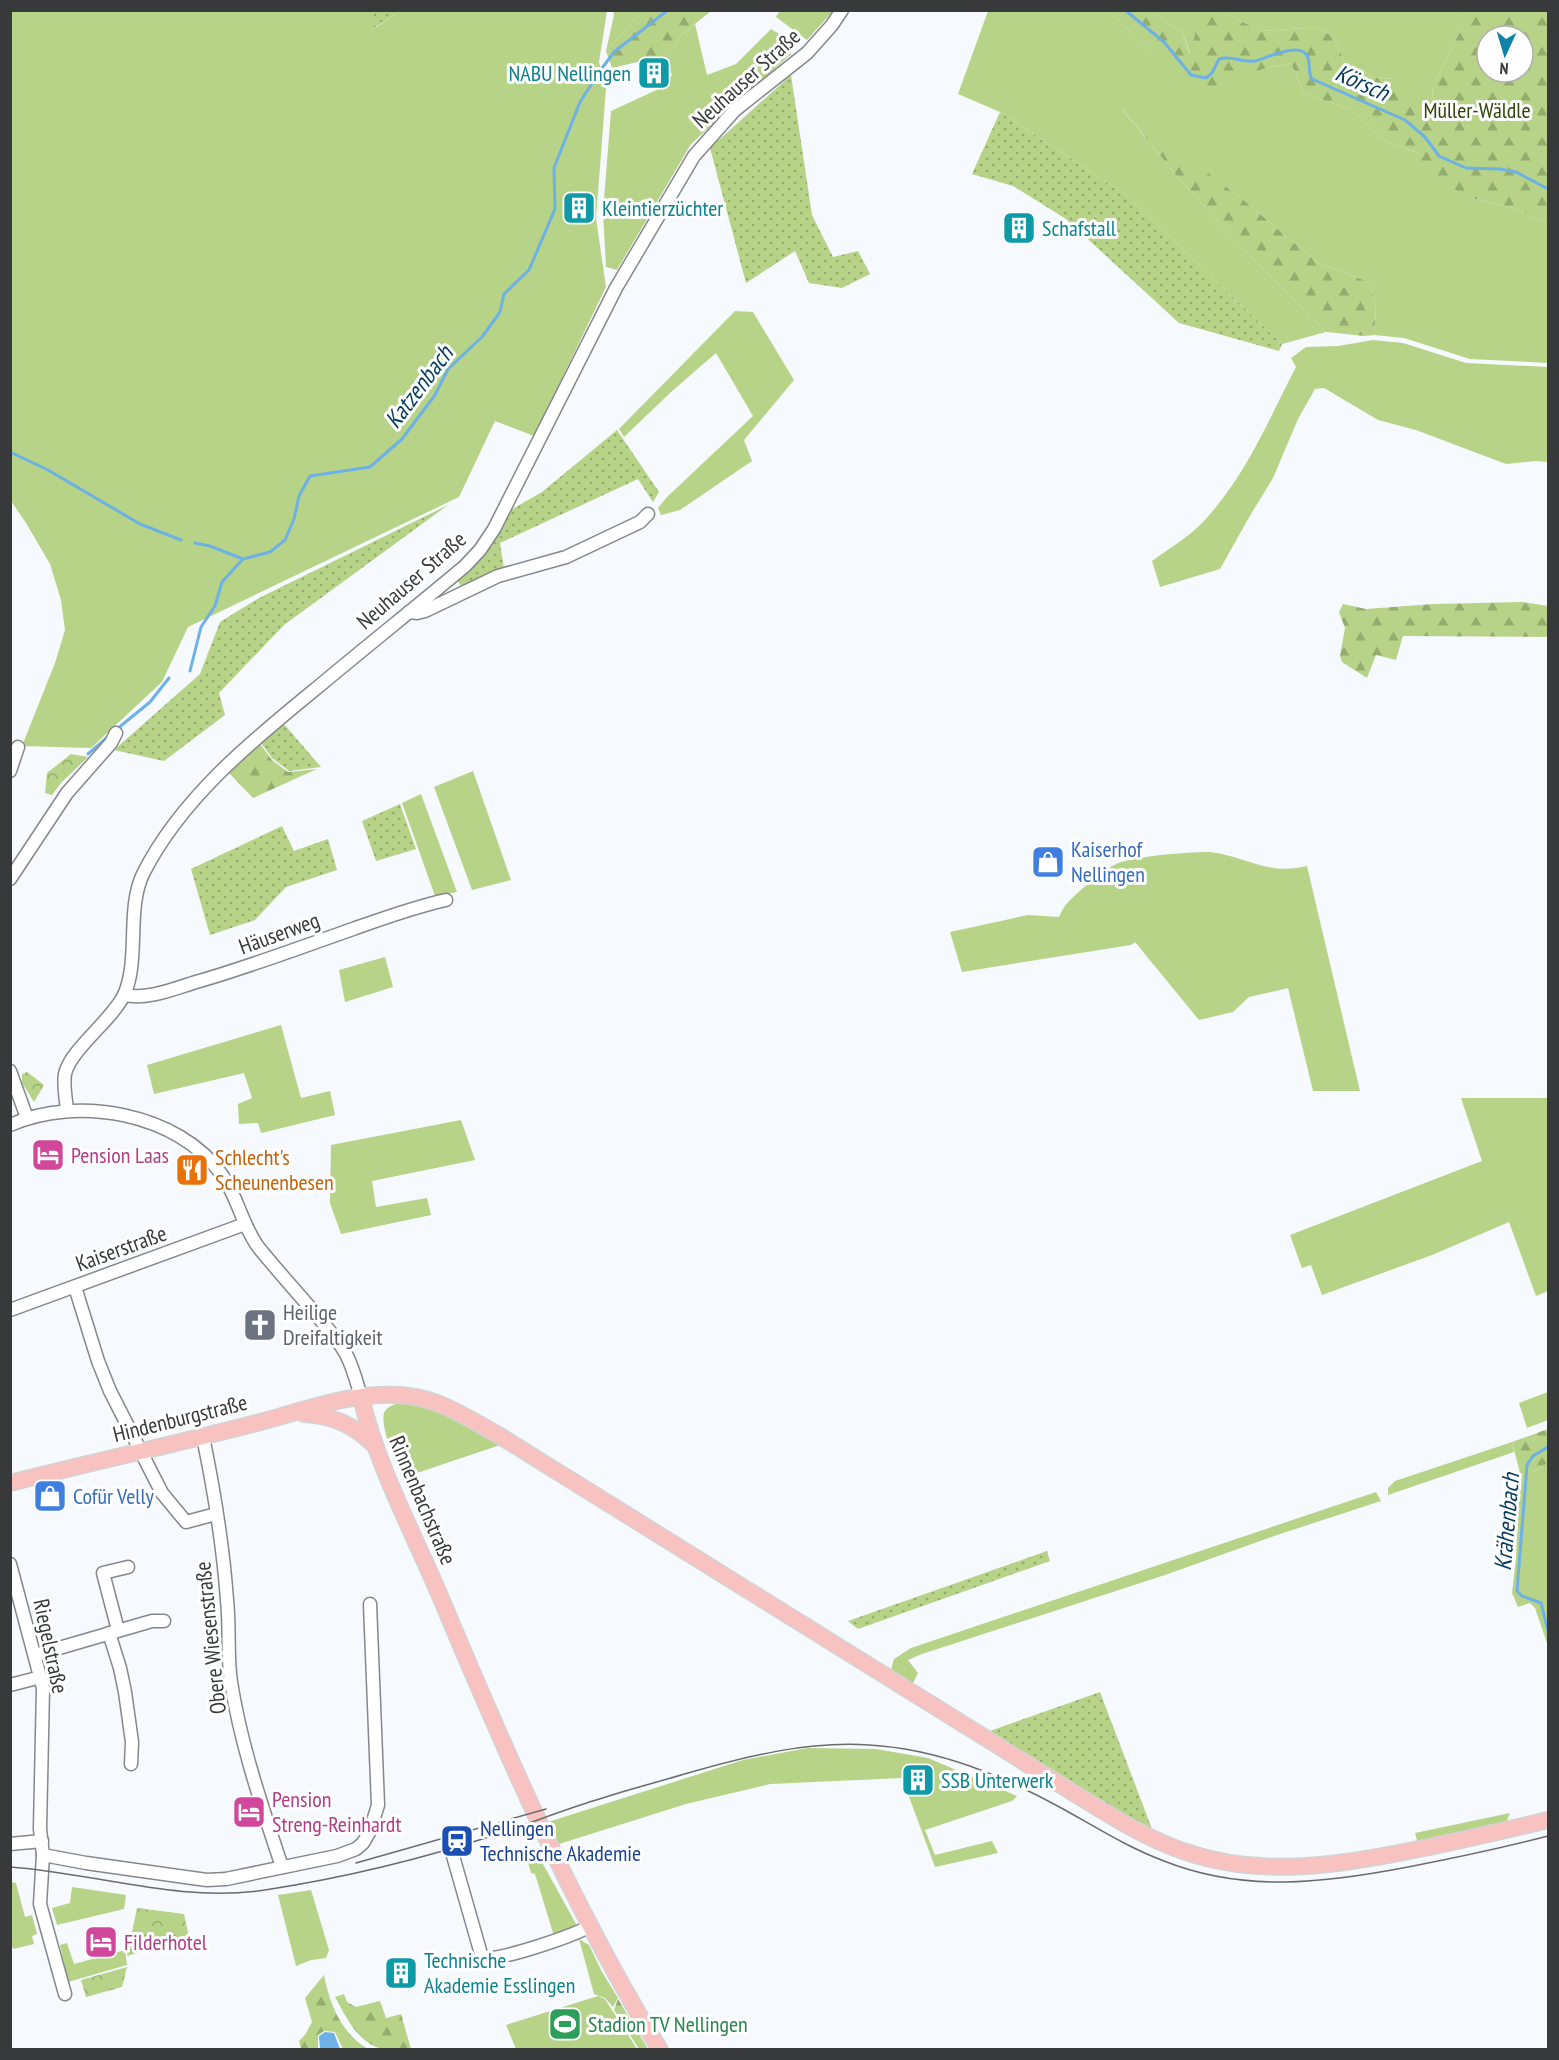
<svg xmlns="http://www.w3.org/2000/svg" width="1559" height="2060" font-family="'PT Sans Narrow',sans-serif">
<defs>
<pattern id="forest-firs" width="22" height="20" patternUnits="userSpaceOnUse" patternTransform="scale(1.5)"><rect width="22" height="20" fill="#b6d387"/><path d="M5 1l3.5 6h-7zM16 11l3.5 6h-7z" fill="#95ac6f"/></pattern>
<pattern id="park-crowns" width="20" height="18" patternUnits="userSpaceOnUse" patternTransform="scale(1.5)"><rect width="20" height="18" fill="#b6d387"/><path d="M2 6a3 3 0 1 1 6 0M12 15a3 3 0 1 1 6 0" fill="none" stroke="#95ac6f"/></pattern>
<pattern id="garden-dots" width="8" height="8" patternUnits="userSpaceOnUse" patternTransform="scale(1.5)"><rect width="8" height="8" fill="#b6d387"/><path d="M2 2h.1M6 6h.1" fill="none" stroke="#95ac6f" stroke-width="1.8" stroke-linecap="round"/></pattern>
</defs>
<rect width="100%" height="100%" fill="#f6f9fd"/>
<g fill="#b6d387">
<polygon points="372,10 375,28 400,11 607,11 599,62 606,89 596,218 606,287 534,436 495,421 459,497 188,627 162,682 91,748 22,746 55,663 65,630 61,600 50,564 26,523 11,501 11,11"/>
<polygon points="780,10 832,10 833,11 807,40 776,17"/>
<polygon points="613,11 642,11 606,51 614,15"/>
<polygon points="988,11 1109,11 1151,51 1263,69 1291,63 1304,94 1353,110 1382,139 1418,153 1471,198 1513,208 1548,223 1548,363 1470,359 1404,338 1374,335 1376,309 1372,288 1366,281 1317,262 1241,198 1121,108 1175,174 1247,253 1326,332 1282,344 1126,195 1000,112 958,94"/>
<polygon points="1149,11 1201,11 1191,55 1182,32"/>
<polygon points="1219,11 1461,11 1464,16 1464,27 1459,33 1433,87 1431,111 1426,112 1395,79 1373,77 1344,60 1334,38 1318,27 1262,31"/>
<polygon points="695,24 707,75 736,64 771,29 789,40 791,54 691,144 617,270 606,267 603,212 611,111 661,88 672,75 667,61 681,35"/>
<polygon points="735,311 753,312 794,380 744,440 752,461 680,510 661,515 658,508 667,497 753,416 716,353 671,392 624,437 619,429"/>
<path d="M1373 340 1403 343 1466 363 1548 367V462L1535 461 1506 464 1416 430 1378 420 1324 388 1315 389 1298 419 1273 478 1251 514 1220 569 1160 587 1152 561C1168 549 1187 538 1200 525 1244 480 1268 421 1296 367L1291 358 1306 347 1338 346Z"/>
<polygon points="473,771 511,880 472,890 434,787"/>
<polygon points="421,794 457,892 435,896 402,803"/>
<path d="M1209 852C1247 856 1266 876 1307 866L1360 1091H1313L1288 988 1249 997 1233 1012 1199 1020 1135 942 1131 945 962 972 950 932 1028 915 1059 917C1064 904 1072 898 1082 889 1093 880 1103 870 1116 864 1133 856 1189 852 1209 852Z"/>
<polygon points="385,957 393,987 345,1002 339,970"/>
<polygon points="281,1025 301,1098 330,1091 335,1115 261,1133 258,1123 239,1124 238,1104 252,1098 244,1073 154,1094 147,1065"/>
<polygon points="1461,1098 1548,1098 1548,1291 1536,1296 1509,1222 1432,1255 1322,1295 1311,1265 1302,1268 1290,1235 1482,1161"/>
<polygon points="461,1120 475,1160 372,1181 376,1207 427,1198 431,1215 341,1234 330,1203 331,1145"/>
<polygon points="1548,1392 1548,1420 1527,1428 1519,1403"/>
<path d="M399 1403C438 1406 466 1425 500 1445L402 1478C397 1464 380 1428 384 1413 386 1407 393 1405 399 1403Z"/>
<polygon points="1512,1442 1514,1452 1388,1495 1388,1488 1395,1481"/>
<polygon points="1548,1463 1548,1646 1535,1608 1530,1603 1518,1607 1512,1593 1516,1558 1520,1473 1529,1474"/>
<polygon points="1376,1492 1381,1501 1277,1535 1165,1575 922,1654 908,1660 918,1673 912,1685 891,1670 894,1659 911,1648"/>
<polygon points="808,1748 876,1749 928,1758 1017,1796 1012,1801 925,1830 935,1855 992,1841 998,1853 935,1867 902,1778 770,1784 686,1804 559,1844 548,1822 743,1760"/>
<polygon points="1510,1813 1506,1823 1418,1844 1415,1833"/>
<polygon points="526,1855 538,1855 576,1924 570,1930 554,1936 535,1874 531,1873"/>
<polygon points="11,1882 16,1883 25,1917 32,1915 37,1934 32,1936 34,1944 13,1949 10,1939"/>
<polygon points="72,1887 126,1895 124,1909 57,1925 52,1908 70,1903"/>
<polygon points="311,1890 329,1950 326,1958 311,1960 296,1966 278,1895"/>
<polygon points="579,1939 589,1945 602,1972 618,1998 613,2007 605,1998 594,1994"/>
<polygon points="67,1943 74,1964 125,1950 127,1965 68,1982 60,1945"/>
<polygon points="598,1996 605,1999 637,2049 516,2049 506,2025"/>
</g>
<g fill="url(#forest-firs)" fill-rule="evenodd">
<polygon points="642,11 642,10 711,11 681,35 667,61 654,58 612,68 606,51"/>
<path d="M1109 11H1149L1182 32 1190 54 1201 11H1219L1262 31 1318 27 1334 38 1344 60 1373 77 1395 79 1421 101 1426 112 1431 110 1433 87 1459 33 1464 27V16L1461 11H1548V223L1513 208 1471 198 1425 174 1418 153 1382 139 1353 110 1304 94 1291 63 1263 69 1214 87 1193 83 1151 51ZM1487 36H1523V72H1487Z"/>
<polygon points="1119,105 1241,198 1317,262 1366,281 1372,288 1376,309 1374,335 1365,336 1326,332 1247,253 1175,174"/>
<polygon points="1523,602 1548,606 1548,637 1403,636 1396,660 1376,655 1367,678 1342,662 1340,656 1345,628 1339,612 1343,604 1366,609 1433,604"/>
<polygon points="260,744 272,760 288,772 317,769 253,798 229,773"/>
<polygon points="1548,1429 1548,1463 1529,1474 1520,1473 1512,1442"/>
<path d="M324 1975C330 2005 341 2033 368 2049H343L335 2032 324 2031 318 2035V2049H301L299 2041 305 2035 312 2022 305 1998Z"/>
<path d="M344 1994 347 2002 356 2007 380 2001 386 2018 401 2014 411 2049C403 2050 391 2052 382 2049 358 2043 346 2017 335 1997Z"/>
<polygon points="618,1999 648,2049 639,2049 614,2010"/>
</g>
<g fill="url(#park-crowns)">
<polygon points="71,754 88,757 62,782 52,795 45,793 47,773"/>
<polygon points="27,1072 44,1085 34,1102 22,1083 22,1074"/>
<polygon points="137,1908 184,1914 189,1937 127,1956"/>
<polygon points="127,1967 122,1987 86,1997 81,1980"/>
</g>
<g fill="url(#garden-dots)">
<polygon points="372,10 400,10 400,11 374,28"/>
<polygon points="791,75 812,215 833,257 858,251 870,274 842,288 809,283 795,251 746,283 710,148"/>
<polygon points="1000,112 1126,195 1282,344 1279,351 1179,323 1066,219 1013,186 972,174"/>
<polygon points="617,430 659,492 653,502 638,479 500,543 504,568 461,586 457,580 480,559 493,541 509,511 542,492"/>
<polygon points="448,505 284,625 219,693 225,715 164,761 114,750 200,674 220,622 259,598"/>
<polygon points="283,723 321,767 289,771 272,758 261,743"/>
<polygon points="400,804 416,849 376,861 362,821"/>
<polygon points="282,826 294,851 328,839 337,870 286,887 255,920 210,935 191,869"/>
<polygon points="1047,1551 1050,1561 858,1629 848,1621"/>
<path d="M1100 1692 1152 1829C1095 1803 1043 1765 990 1731Z"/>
</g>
<polygon fill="#6db1e7" points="325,2032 334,2033 340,2049 320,2049 319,2036"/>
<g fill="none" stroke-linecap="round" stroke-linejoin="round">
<g stroke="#6db1e7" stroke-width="3">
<path d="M1125 10 1164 42 1191 75 1206 78 1212 73 1219 59C1231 55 1242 63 1255 61 1266 58 1295 44 1305 53 1312 59 1307 72 1312 79L1405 120 1425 137 1439 156 1466 168 1500 169 1516 172 1548 189"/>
<polyline points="10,452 48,470 140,524 181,540"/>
<polyline points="195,543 210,546 243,559"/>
<polyline points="190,671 201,627 215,606 222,582 243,559 270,552 285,540 294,519 299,496 310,476 370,467 402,439 435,395 448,369 482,337 500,312 504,294 529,270 555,209 554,168 580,102 600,71 614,52 668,10"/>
<polyline points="117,729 150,702 169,678"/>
<polyline points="88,754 109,736"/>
<polyline points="1548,1447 1533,1456 1527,1465 1517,1591 1522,1596 1541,1603 1548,1631"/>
</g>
<defs>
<g id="minor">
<polyline points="409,612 417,613 425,611 498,576 566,557 640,522 648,514"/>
<polyline points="10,771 18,747"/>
<polyline points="10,879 67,793 111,743 116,733"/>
<path d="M124 995C148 1000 173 989 196 982 249 967 301 947 353 929 384 918 414 907 446 900"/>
<polyline points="10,1071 27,1118"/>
<path d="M67 1110C66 1099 63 1085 65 1074 70 1050 112 1020 124 995 140 960 126 909 143 874 181 798 253 740 318 687 367 646 416 607 465 566L480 550 494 529 616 288 694 156 735 110 807 53 832 25 842 10"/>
<path d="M10 1125C77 1095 179 1113 222 1175 238 1197 242 1226 259 1248 276 1269 295 1290 313 1311 324 1324 337 1338 346 1354 353 1367 357 1383 361 1397"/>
<polyline points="75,1287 98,1361 110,1391 162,1493 186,1522 216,1514"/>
<polyline points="10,1310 245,1224"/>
<path d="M203 1437C214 1490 223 1545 227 1600 230 1627 227 1655 231 1682 241 1746 262 1806 282 1867"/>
<polyline points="10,1564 43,1688 40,1829 43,1855 40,1904 65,1994"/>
<polyline points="118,1630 103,1573 128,1567"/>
<polyline points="109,1633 120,1668 125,1692 132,1742 131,1764"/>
<polyline points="35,1655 152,1621 164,1621"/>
<polyline points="10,1685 41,1677"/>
<polyline points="10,1844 42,1841"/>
<polyline points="43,1855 86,1863 178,1876 207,1880 226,1879 337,1856 356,1849 363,1843 370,1831 378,1805 370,1604"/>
<path d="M453 1856 481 1954 485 1958C502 1960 573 1936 590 1926"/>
</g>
<g id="major">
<path d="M361 1397C377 1466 412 1530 440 1596 505 1751 572 1906 660 2050"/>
<path d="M304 1414C330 1415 354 1425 373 1444"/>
<path d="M10 1483C90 1463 170 1445 249 1425 301 1412 355 1389 409 1396 442 1400 471 1420 500 1436L1069 1790C1106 1813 1144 1838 1186 1852 1262 1878 1342 1865 1419 1849 1463 1840 1506 1830 1548 1820"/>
</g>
</defs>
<use href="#minor" stroke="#85888b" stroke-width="15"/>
<use href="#major" stroke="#d3d3d4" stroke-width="18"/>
<use href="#minor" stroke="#fff" stroke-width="12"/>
<use href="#major" stroke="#f8c2c1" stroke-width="15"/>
<g stroke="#6a6b6d" stroke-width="1.5">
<polyline points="356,1863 546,1809"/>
<path d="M10 1867C95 1873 179 1903 265 1890 343 1878 422 1859 498 1834 531 1823 563 1810 596 1800 626 1790 658 1782 688 1773 748 1756 807 1741 869 1745 940 1749 1003 1776 1065 1810 1097 1828 1129 1848 1164 1861 1244 1893 1325 1883 1408 1867 1455 1858 1502 1848 1548 1836"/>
</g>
</g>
<defs>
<symbol id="building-square" viewBox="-11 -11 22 22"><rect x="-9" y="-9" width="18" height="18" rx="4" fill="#0f9aa8" stroke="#fff"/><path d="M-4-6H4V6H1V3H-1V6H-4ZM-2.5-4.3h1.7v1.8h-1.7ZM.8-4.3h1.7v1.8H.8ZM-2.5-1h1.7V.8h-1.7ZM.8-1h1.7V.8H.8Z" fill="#fff"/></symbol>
<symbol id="shop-square" viewBox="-11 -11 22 22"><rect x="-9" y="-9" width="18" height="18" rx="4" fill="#3f7fe0" stroke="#fff"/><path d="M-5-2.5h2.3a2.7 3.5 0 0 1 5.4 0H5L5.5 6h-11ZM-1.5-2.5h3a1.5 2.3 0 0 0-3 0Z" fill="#fff"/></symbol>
<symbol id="hotel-square" viewBox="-11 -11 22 22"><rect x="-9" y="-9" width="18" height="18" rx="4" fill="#d1479c" stroke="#fff"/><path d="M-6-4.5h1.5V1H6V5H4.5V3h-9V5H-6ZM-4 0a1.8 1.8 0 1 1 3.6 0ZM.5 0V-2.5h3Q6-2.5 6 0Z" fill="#fff"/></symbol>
<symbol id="restaurant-square" viewBox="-11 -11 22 22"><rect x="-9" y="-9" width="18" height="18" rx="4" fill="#e8710a" stroke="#fff"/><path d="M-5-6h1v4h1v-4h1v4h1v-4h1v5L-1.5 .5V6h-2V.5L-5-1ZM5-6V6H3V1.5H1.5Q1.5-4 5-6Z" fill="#fff"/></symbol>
<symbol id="church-square" viewBox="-11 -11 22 22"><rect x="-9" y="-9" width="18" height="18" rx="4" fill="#6b7280" stroke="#fff"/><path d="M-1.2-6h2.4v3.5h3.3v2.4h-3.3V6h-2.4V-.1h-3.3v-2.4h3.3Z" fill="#fff"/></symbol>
<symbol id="station-square" viewBox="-11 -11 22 22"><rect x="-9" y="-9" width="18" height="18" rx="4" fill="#1a4fb4" stroke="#fff"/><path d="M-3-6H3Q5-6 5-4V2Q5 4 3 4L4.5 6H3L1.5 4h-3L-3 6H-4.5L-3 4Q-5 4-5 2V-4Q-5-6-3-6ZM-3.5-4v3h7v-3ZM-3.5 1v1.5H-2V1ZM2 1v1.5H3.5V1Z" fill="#fff"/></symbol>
<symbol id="stadium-square" viewBox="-11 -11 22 22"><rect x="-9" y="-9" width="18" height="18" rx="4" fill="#2e9e5b" stroke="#fff"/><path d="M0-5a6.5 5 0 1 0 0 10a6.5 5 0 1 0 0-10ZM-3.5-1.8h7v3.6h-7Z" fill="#fff"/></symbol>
</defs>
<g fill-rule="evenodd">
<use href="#building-square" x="635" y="54" width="38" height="38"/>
<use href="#building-square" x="560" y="189" width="38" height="38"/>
<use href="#building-square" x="1000" y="209" width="38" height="38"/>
<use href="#shop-square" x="1029" y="843" width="38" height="38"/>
<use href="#hotel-square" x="29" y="1136" width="38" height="38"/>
<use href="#restaurant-square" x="173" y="1151" width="38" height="38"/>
<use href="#church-square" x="241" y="1306" width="38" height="38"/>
<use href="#shop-square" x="31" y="1477" width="38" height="38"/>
<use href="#building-square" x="899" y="1761" width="38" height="38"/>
<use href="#hotel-square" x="230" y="1793" width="38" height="38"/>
<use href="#station-square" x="438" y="1822" width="38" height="38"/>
<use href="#hotel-square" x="82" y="1923" width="38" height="38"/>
<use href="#building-square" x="382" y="1954" width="38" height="38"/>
<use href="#stadium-square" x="546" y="2005" width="38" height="38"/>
</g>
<g text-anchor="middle" stroke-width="6" stroke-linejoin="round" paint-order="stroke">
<g font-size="22" fill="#0d838f" stroke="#fff" text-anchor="start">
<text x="631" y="81" text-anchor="end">NABU Nellingen</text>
<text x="602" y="216">Kleintierzüchter</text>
<text x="1042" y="236">Schafstall</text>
<text x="941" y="1788">SSB Unterwerk</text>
<text x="424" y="1968">Technische<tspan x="424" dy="25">Akademie Esslingen</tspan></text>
</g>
<g font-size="22" fill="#38393a" stroke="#fff">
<text transform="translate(746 78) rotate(-42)" y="8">Neuhauser Straße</text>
<text transform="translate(411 580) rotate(-41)" y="8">Neuhauser Straße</text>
<text transform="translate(279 933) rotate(-20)" y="8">Häuserweg</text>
<text transform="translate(121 1248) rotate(-20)" y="8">Kaiserstraße</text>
<text transform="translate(180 1418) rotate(-14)" y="8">Hindenburgstraße</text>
<text transform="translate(423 1500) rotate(67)" y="8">Rinnenbachstraße</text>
<text transform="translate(210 1638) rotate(-96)" y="8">Obere Wiesenstraße</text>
<text transform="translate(51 1646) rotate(78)" y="8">Riegelstraße</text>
</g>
<g font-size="22" fill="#31430a" stroke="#fff">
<text x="1477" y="118">Müller-Wäldle</text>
</g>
<g font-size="22" fill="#366cbe" stroke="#fff" text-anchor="start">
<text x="1071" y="857">Kaiserhof<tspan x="1071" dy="25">Nellingen</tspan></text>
<text x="73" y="1504">Cofür Velly</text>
</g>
<g font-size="22" fill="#b23c85" stroke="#fff" text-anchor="start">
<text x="71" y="1163">Pension Laas</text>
<text x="272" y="1807">Pension<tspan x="272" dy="25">Streng-Reinhardt</tspan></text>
<text x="124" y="1950">Filderhotel</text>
</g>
<g font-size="22" fill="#c56008" stroke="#fff" text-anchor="start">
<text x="215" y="1165">Schlecht's<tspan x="215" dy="25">Scheunenbesen</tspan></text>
</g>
<g font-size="22" fill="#5b616d" stroke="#fff" text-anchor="start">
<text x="283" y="1320">Heilige<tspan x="283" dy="25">Dreifaltigkeit</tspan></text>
</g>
<g font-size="22" fill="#164399" stroke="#fff" text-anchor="start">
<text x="480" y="1836">Nellingen<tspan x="480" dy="25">Technische Akademie</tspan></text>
</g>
<g font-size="22" fill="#27864d" stroke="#fff" text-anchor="start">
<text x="588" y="2032">Stadion TV Nellingen</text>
</g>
<g font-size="24" font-style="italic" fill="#043b5f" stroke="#fff">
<text transform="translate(1362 83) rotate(24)" y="8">Körsch</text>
<text transform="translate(419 387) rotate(-53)" y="8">Katzenbach</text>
<text transform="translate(1507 1522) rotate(-85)" y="8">Krähenbach</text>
</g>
</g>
<rect width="1559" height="2060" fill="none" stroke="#38393a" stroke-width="24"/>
<g transform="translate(1505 54) rotate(184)"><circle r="28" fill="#ffffff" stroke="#afb0b0" stroke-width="1.5"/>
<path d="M0-4.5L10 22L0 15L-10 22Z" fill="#0f82a9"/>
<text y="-9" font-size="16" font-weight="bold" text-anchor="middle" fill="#38393a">N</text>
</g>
</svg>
